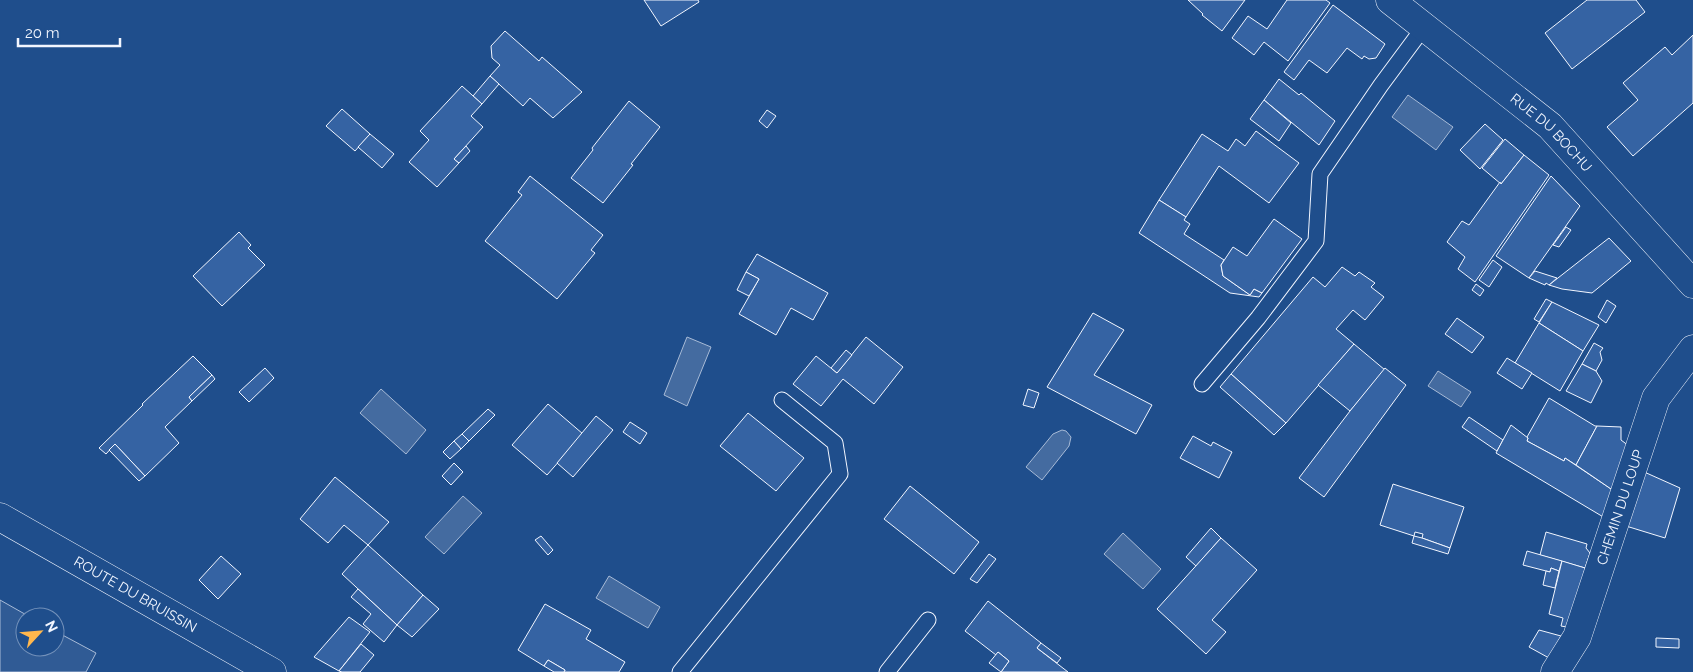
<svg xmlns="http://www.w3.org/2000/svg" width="1693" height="672" font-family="Raleway,sans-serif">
<rect width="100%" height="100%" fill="#1f4e8c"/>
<polygon fill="#305b95" stroke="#a8bbd7" points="0,600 30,617 25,617 25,647 55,647 55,631 96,653 86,672 0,672"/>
<g fill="#446ba0" stroke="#a8bbd7">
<polygon points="1408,95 1453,127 1436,150 1392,117"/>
<polygon points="687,337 711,347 687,406 664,395"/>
<polygon points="1438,371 1471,392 1461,407 1428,386"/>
<polygon points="381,389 426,430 406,454 360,413"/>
<polygon points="1062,430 1066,431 1071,437 1069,446 1042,480 1026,467 1053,434"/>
<polygon points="463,496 482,513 444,554 425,537"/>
<polygon points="1123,533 1161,569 1143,589 1104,554"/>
<polygon points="609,576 660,607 648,628 596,598"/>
</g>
<g fill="#3563a3" stroke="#f2f6ff">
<polygon points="644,0 698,0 699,2 661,26"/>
<polygon points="1188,0 1245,0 1222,31 1202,15 1203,14"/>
<polygon points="1287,0 1326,0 1330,3 1288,61 1264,42 1254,55 1232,38 1248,16 1267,29"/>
<polygon points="1587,0 1636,0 1645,12 1572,69 1545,33"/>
<polygon points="1333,5 1385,44 1376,58 1369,59 1364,56 1362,59 1347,48 1327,73 1309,60 1294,80 1284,72"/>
<polygon points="505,31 539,61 542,57 582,92 553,118 530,98 523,106 490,76 500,65 492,58 491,46"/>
<polygon points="1693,35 1693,103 1633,156 1607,127 1638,100 1623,83 1665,47 1672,55"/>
<polygon points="490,76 499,84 482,104 473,96"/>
<polygon points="1279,79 1299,95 1301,93 1335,121 1319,145 1264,100"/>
<polygon points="462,86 482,104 471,116 483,127 454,159 459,163 437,187 409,162 429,140 420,131"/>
<polygon points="1264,100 1291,123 1279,141 1250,119"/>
<polygon points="629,101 660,127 631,164 633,165 603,203 571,178 593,150 592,148"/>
<polygon points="342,109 370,134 355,151 326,126"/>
<polygon points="767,110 776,116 767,128 759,121"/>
<polygon points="1485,124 1503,140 1480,169 1460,150"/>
<polygon points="1256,131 1299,163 1269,203 1219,166 1186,217 1159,200 1202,134 1228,151 1236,139 1245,146"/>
<polygon points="370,134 394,154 382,168 358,147"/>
<polygon points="1505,139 1524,155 1501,184 1482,168"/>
<polygon points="466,146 470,151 459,163 454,159"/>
<polygon points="1524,155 1549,175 1475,282 1458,269 1465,257 1447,242 1462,221 1469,225 1500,182 1501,184"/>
<polygon points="530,176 603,235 591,250 595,253 557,299 485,241 522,195 518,192"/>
<polygon points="1551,176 1580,206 1529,278 1496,256"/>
<polygon points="1159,200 1186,217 1184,220 1190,224 1184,234 1224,260 1221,265 1223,276 1250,295 1254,289 1262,293 1259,297 1230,293 1139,233"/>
<polygon points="1274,219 1302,239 1262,293 1254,289 1250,295 1223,276 1221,265 1233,247 1247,256"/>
<polygon points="1566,227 1571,230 1559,247 1553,245"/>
<polygon points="239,232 251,245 248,248 265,265 222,306 193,276"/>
<polygon points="1609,238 1631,261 1592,293 1562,289 1549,285"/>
<polygon points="757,254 828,293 813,320 791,308 776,335 739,314 759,279 746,272"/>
<polygon points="1493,260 1502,267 1489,287 1479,280"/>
<polygon points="1342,267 1355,276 1359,272 1375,283 1371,287 1384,297 1365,320 1353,310 1336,329 1354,344 1286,423 1231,374 1313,277 1325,287"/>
<polygon points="1535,271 1557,278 1549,285 1546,283 1545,285 1529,278"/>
<polygon points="746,272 759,279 749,296 737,290"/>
<polygon points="1476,284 1484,290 1480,296 1472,290"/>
<polygon points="1546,299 1552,302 1539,322 1534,319"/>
<polygon points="1607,300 1616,306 1606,323 1598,317"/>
<polygon points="1552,302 1599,325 1583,351 1539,323"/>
<polygon points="1093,313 1124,330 1094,375 1152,405 1136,434 1047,387"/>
<polygon points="1457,318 1484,337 1472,353 1445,334"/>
<polygon points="1539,323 1583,351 1560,391 1515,363"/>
<polygon points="866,337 903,367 874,404 843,379 821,406 793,384 816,356 837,373"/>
<polygon points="1594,343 1603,348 1600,352 1602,360 1596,371 1582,364"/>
<polygon points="1354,344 1385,370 1350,411 1318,385"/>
<polygon points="846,350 852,355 837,373 831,368"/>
<polygon points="193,356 212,375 189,397 192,401 165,427 179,443 145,476 115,444 106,454 99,448 143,405 142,404"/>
<polygon points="1507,358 1532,373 1522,389 1497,373"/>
<polygon points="1582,364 1596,371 1602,381 1591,403 1566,391"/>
<polygon points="265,368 274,378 249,402 239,392"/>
<polygon points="1385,368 1406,385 1324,497 1299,478 1350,411"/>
<polygon points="1231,374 1286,423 1274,435 1220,387"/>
<polygon points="212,375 215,379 192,401 189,397"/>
<polygon points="1028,389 1039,393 1034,408 1023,405"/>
<polygon points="1549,398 1595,426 1597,426 1576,465 1565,458 1564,461 1527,441 1528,438 1527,437"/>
<polygon points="548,404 583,434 547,475 512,445"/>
<polygon points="488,409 495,415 469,441 462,434"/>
<polygon points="748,413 804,458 776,491 720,446"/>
<polygon points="596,416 613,430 573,477 557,463"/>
<polygon points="1469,417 1503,440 1497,451 1462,427"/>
<polygon points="630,422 647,433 640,444 623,432"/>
<polygon points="1511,425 1528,438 1527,441 1564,461 1565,458 1614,491 1605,518 1496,453"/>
<polygon points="1597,426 1621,427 1621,440 1629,446 1614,491 1576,465"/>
<polygon points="462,434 469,441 461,449 454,441"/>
<polygon points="1193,436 1211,446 1213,442 1232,452 1219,478 1180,458"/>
<polygon points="454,441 461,449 450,459 443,452"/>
<polygon points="115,444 145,476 139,481 109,450"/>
<polygon points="454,463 463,472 451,485 442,476"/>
<polygon points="1642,471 1680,488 1665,538 1626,526"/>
<polygon points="335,477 389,522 368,545 344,525 328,543 300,519"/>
<polygon points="1393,484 1464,507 1450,548 1422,538 1423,534 1415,532 1414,536 1380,525"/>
<polygon points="910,486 979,542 954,574 884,519"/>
<polygon points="1211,528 1221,538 1196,566 1186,557"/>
<polygon points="1546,532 1587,544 1586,548 1590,553 1585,568 1540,555"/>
<polygon points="541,536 553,550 548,555 535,540"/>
<polygon points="1414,536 1422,538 1450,548 1448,554 1412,543"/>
<polygon points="1221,538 1257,570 1212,620 1226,632 1206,654 1157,609"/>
<polygon points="368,545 423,595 397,625 342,574"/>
<polygon points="1527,551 1562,561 1559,571 1551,568 1550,572 1523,565"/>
<polygon points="989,554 996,559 977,583 970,579"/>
<polygon points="221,556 241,574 218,599 199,580"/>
<polygon points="1562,561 1585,568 1572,628 1561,626 1563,618 1549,614"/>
<polygon points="1551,568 1559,571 1555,588 1543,585 1546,571 1550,572"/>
<polygon points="358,589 397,625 384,642 363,624 371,614 351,597"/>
<polygon points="423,595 439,609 412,637 397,625"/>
<polygon points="988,601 1041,643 1037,648 1068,672 1001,672 1009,661 998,652 996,655 965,631"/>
<polygon points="545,604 591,630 586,639 625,662 619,672 564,672 565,670 548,660 544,666 518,650"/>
<polygon points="349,617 370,632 339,671 314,657"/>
<polygon points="1539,630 1561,636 1549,658 1529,647"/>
<polygon points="1656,638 1679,639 1679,648 1656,647"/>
<polygon points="1041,643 1061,658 1057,663 1037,648"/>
<polygon points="361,644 374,655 360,672 342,672 339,671"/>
<polygon points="998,652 1009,661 1001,672 989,663"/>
<polygon points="548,660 565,670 564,672 554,672 544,666"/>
</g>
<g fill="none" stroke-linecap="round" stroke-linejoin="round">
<defs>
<g id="lane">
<polyline points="1202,384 1258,318 1316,241 1320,174 1381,85 1424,27"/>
<polyline points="680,672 840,474 835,443 782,400"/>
<polyline points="887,672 928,620"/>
</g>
<g id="street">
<path id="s1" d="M1390 0 1550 126 1693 284"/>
<path id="s2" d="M1555 672 1577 637 1656 398 1693 349"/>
</g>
<g id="secondary">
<path id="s3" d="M0 517 272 672"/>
</g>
</defs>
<use href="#lane" stroke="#f2f6ff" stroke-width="17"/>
<use href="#street" stroke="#f2f6ff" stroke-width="29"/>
<use href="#secondary" stroke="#f2f6ff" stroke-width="29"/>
<use href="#lane" stroke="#1f4e8c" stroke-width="15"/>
<use href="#street" stroke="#1f4e8c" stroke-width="28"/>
<use href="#secondary" stroke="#1f4e8c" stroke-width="28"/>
</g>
<g text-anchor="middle" stroke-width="4" stroke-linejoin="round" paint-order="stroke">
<g font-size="14" fill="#f2f6ff" stroke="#1f4e8c">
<text dy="5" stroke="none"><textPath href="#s1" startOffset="209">RUE DU BOCHU</textPath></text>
<text dy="5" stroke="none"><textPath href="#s2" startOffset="178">CHEMIN DU LOUP</textPath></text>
<text dy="5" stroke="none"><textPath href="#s3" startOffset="156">ROUTE DU BRUISSIN</textPath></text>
</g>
</g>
<g transform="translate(40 632) rotate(64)"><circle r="24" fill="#1f4e8c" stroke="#7391ba"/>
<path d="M0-4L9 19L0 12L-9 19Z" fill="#ffb74d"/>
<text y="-8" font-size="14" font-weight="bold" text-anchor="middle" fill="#f2f6ff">N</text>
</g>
<path d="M18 38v8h102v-8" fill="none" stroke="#f2f6ff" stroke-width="2.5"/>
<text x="25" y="38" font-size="15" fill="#f2f6ff" stroke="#1f4e8c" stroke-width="4" paint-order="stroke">20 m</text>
</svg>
